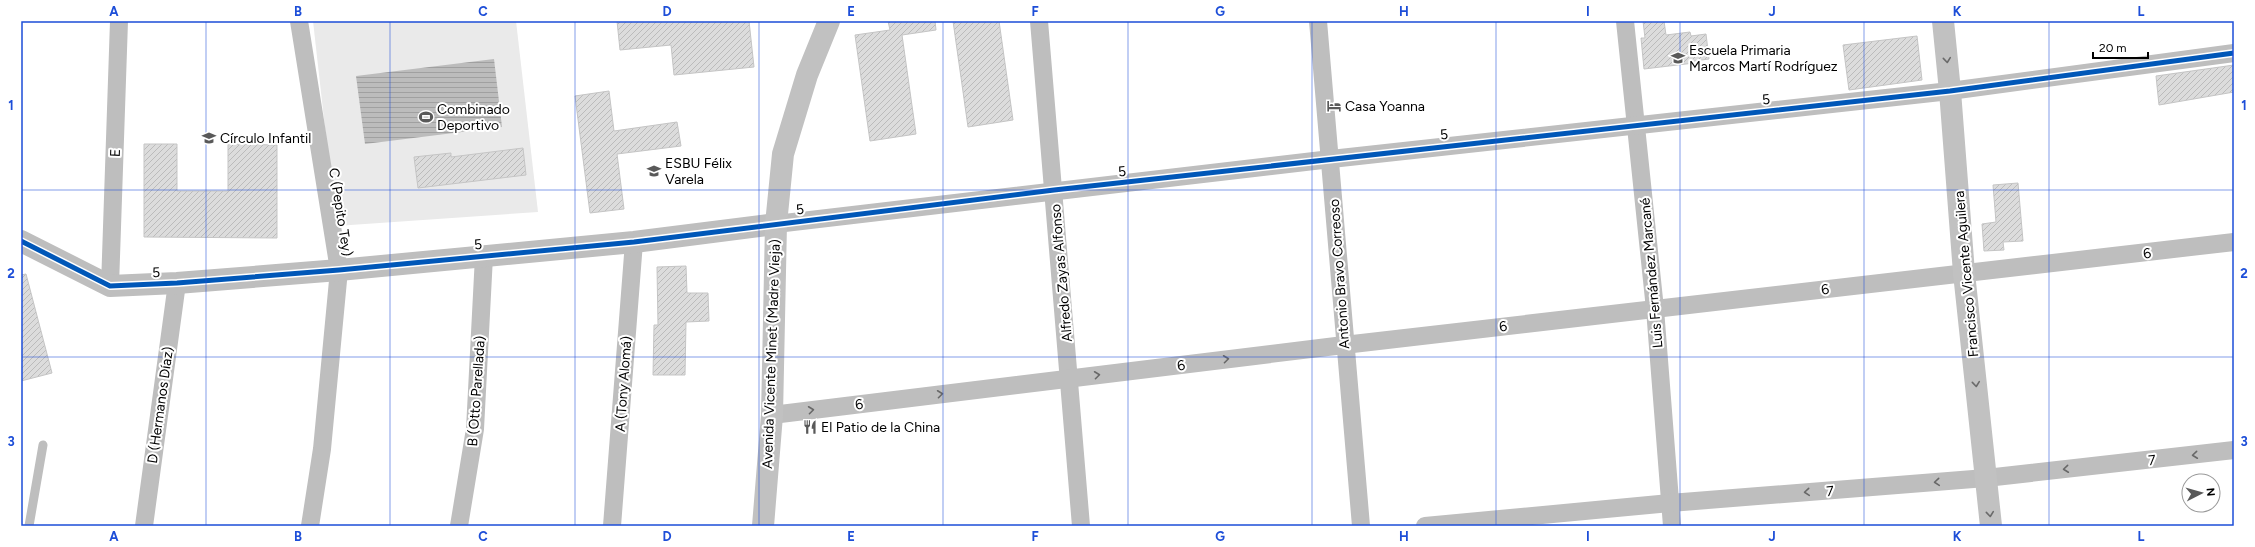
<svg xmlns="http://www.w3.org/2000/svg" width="2255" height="547" font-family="Figtree,sans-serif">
<defs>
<pattern id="water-rules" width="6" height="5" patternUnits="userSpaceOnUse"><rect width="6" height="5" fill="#bcbcbc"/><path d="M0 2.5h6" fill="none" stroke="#a0a0a0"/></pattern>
<pattern id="building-hatch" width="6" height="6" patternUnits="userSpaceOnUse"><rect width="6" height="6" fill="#dcdcdc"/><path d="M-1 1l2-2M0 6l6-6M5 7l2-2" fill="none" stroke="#bbb"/></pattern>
</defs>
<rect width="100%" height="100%" fill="#fff"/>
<polygon fill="#eaeaea" points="313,21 516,21 538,212 336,226"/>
<polygon fill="url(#water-rules)" points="494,59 502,127 365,144 356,76"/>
<g fill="url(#building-hatch)" stroke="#c5c5c5">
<polygon points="617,21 749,21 754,67 674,75 671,45 620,50"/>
<polygon points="888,21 935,21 936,30 902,35 916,134 870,141 855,35 890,30"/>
<polygon points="953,21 999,21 1013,120 968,127"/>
<polygon points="1643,21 1664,21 1666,35 1690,32 1691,36 1706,34 1709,59 1694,61 1694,63 1644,69 1641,38 1645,38"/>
<polygon points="1917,36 1922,80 1849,90 1843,45"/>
<polygon points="2234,65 2234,92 2159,105 2156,76"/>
<polygon points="609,91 614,131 677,122 681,146 617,154 624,209 590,213 575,96"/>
<polygon points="144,144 177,144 177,191 228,191 228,144 277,145 277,238 144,237"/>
<polygon points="523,148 526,175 418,188 414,157 451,153 451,157"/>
<polygon points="2018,183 2023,241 2003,242 2004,250 1984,251 1982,224 1996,222 1993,185"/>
<polygon points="686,266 687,293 708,293 709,321 686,322 685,375 653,375 654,325 658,325 657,267"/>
<polygon points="26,274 52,373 21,381 21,275"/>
</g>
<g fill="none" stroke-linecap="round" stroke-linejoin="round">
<polyline stroke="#bebebe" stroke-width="9" points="29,526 43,445"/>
<g stroke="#bebebe" stroke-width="18">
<polyline points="299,21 339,270 322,449 310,526"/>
<polyline points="1039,21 1081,526"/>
<polyline points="1318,21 1361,526"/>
<polyline points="1625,21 1655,309 1672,526"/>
<polyline points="776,224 1331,159 1950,91 2234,53"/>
<polyline points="110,286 119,21"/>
<polyline points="772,415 1344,345 2234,242"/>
<polyline points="144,526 177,283"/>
<polyline points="459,526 475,429 484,256"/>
<polyline points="612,526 634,242"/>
<polyline points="1425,526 1670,503 1986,478 2234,450"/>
</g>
<polyline stroke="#bebebe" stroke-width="22" points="21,241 110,286 177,283 339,270 634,242 776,224"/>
<g stroke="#c1c1c1" stroke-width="22">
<polyline points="1943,21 1950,91 1964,273 1991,526"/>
<polyline points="763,526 772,415 776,224 783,154 807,75 829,21"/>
</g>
<defs>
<polyline id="cycleway" points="21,241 110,286 177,283 339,270 634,242 1054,190 1950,91 2234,53"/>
</defs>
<use href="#cycleway" stroke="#fff" stroke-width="8"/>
<use href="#cycleway" stroke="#0057b8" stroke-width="5"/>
</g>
<defs><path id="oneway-chevron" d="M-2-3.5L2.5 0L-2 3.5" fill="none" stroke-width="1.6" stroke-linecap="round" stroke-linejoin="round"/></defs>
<g stroke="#6a6a6a">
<use href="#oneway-chevron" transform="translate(1947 60) rotate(84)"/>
<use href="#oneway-chevron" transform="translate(1976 384) rotate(84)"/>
<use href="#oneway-chevron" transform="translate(1990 514) rotate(84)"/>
</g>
<g stroke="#686868">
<use href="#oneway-chevron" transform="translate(1226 359) rotate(-7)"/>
<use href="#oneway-chevron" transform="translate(1097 375) rotate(-7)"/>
<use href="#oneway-chevron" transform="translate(940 394) rotate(-7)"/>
<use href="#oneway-chevron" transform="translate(811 410) rotate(-7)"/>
<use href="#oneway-chevron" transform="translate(2195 455) rotate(174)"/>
<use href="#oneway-chevron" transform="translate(2066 469) rotate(174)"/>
<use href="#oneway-chevron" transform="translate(1937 482) rotate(175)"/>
<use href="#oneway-chevron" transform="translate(1807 492) rotate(175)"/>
</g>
<path fill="none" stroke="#1d4ed8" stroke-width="1" stroke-opacity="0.55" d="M206 21V526M390 21V526M575 21V526M759 21V526M943 21V526M1128 21V526M1312 21V526M1496 21V526M1680 21V526M1864 21V526M2049 21V526M21 190H2234M21 357H2234"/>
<defs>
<symbol id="school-bare" viewBox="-9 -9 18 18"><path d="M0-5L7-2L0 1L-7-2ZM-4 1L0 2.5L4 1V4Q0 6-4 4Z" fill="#595959" stroke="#fff" stroke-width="2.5" paint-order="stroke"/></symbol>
<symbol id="hotel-bare" viewBox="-9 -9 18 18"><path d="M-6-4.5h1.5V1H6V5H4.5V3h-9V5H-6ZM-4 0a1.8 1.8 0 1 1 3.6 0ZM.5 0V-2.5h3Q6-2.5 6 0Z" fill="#595959" stroke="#fff" stroke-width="2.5" paint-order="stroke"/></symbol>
<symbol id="stadium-bare" viewBox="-9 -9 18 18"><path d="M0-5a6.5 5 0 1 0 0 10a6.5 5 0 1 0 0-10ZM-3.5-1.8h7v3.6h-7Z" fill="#595959" stroke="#fff" stroke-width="2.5" paint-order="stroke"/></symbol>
<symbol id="restaurant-bare" viewBox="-9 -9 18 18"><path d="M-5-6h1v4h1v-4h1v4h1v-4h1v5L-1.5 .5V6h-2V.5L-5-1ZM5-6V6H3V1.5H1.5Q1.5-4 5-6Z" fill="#595959" stroke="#fff" stroke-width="2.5" paint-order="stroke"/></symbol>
</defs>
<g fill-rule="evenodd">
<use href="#school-bare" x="1668" y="48" width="20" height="20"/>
<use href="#hotel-bare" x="1324" y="96" width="20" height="20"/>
<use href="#stadium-bare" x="416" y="107" width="20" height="20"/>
<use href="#school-bare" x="199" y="128" width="20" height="20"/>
<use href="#school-bare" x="644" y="161" width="20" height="20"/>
<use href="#restaurant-bare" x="800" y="417" width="20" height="20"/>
</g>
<g text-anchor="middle" stroke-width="4" stroke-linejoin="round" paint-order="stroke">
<g font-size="14" fill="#000" stroke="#fff" text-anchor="start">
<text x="1689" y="55">Escuela Primaria<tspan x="1689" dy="16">Marcos Martí Rodríguez</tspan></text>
<text x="1345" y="111">Casa Yoanna</text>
<text x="437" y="114">Combinado<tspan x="437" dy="16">Deportivo</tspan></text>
<text x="220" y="143">Círculo Infantil</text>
<text x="665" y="168">ESBU Félix<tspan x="665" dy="16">Varela</tspan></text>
<text x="821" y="432">El Patio de la China</text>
</g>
<g font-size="14" fill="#000" stroke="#fff">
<text transform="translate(1766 99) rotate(-6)" y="5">5</text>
<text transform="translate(1444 134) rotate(-6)" y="5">5</text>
<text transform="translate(115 153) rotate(-88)" y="5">E</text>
<text transform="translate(1122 171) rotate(-6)" y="5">5</text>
<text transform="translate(800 209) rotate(-7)" y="5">5</text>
<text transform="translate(341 212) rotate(81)" y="5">C (Pepito Tey)</text>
<text transform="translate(478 244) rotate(-6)" y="5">5</text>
<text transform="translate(2147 253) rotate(-7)" y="5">6</text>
<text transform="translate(156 272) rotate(-2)" y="5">5</text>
<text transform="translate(1061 273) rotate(-95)" y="5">Alfredo Zayas Alfonso</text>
<text transform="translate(1651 273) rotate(-95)" y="5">Luis Fernández Marcané</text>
<text transform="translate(1339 274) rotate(-94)" y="5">Antonio Bravo Correoso</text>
<text transform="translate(1966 274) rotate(-95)" y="5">Francisco Vicente Aguilera</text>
<text transform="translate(1825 289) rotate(-7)" y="5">6</text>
<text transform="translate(1503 326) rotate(-7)" y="5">6</text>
<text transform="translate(771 354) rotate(-88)" y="5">Avenida Vicente Minet (Madre Vieja)</text>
<text transform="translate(1181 365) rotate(-7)" y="5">6</text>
<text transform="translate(623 384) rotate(-86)" y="5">A (Tony Alomá)</text>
<text transform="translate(476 391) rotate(-86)" y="5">B (Otto Parellada)</text>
<text transform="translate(859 404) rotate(-7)" y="5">6</text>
<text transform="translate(160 405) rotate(-82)" y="5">D (Hermanos Díaz)</text>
<text transform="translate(2152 460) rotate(-6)" y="5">7</text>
<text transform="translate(1830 491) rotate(-5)" y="5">7</text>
</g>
</g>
<rect width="2255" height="547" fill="none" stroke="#ffffff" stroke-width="44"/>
<g transform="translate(2201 493) rotate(84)"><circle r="19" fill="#ffffff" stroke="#999999"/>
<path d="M0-3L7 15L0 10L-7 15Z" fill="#595959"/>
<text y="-6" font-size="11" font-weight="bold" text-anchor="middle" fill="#000000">N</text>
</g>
<path d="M2093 52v6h55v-6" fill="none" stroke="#000000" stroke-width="2"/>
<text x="2099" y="52" font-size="12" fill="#000000" stroke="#ffffff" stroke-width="3" paint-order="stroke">20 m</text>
<rect x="22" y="22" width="2211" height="503" fill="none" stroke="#1d4ed8" stroke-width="1.5"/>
<g font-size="13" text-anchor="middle" font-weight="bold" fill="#1d4ed8">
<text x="114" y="16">A</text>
<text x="298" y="16">B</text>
<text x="483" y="16">C</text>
<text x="667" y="16">D</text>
<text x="851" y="16">E</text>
<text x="1035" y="16">F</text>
<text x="1220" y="16">G</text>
<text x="1404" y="16">H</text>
<text x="1588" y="16">I</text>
<text x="1772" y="16">J</text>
<text x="1957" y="16">K</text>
<text x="2141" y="16">L</text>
<text x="11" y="110">1</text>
<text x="2244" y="110">1</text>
<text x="11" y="278">2</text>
<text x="2244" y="278">2</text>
<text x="11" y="446">3</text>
<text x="2244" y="446">3</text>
<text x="114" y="541">A</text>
<text x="298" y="541">B</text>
<text x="483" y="541">C</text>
<text x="667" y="541">D</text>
<text x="851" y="541">E</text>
<text x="1035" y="541">F</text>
<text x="1220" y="541">G</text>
<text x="1404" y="541">H</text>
<text x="1588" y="541">I</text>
<text x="1772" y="541">J</text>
<text x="1957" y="541">K</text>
<text x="2141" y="541">L</text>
</g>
</svg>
